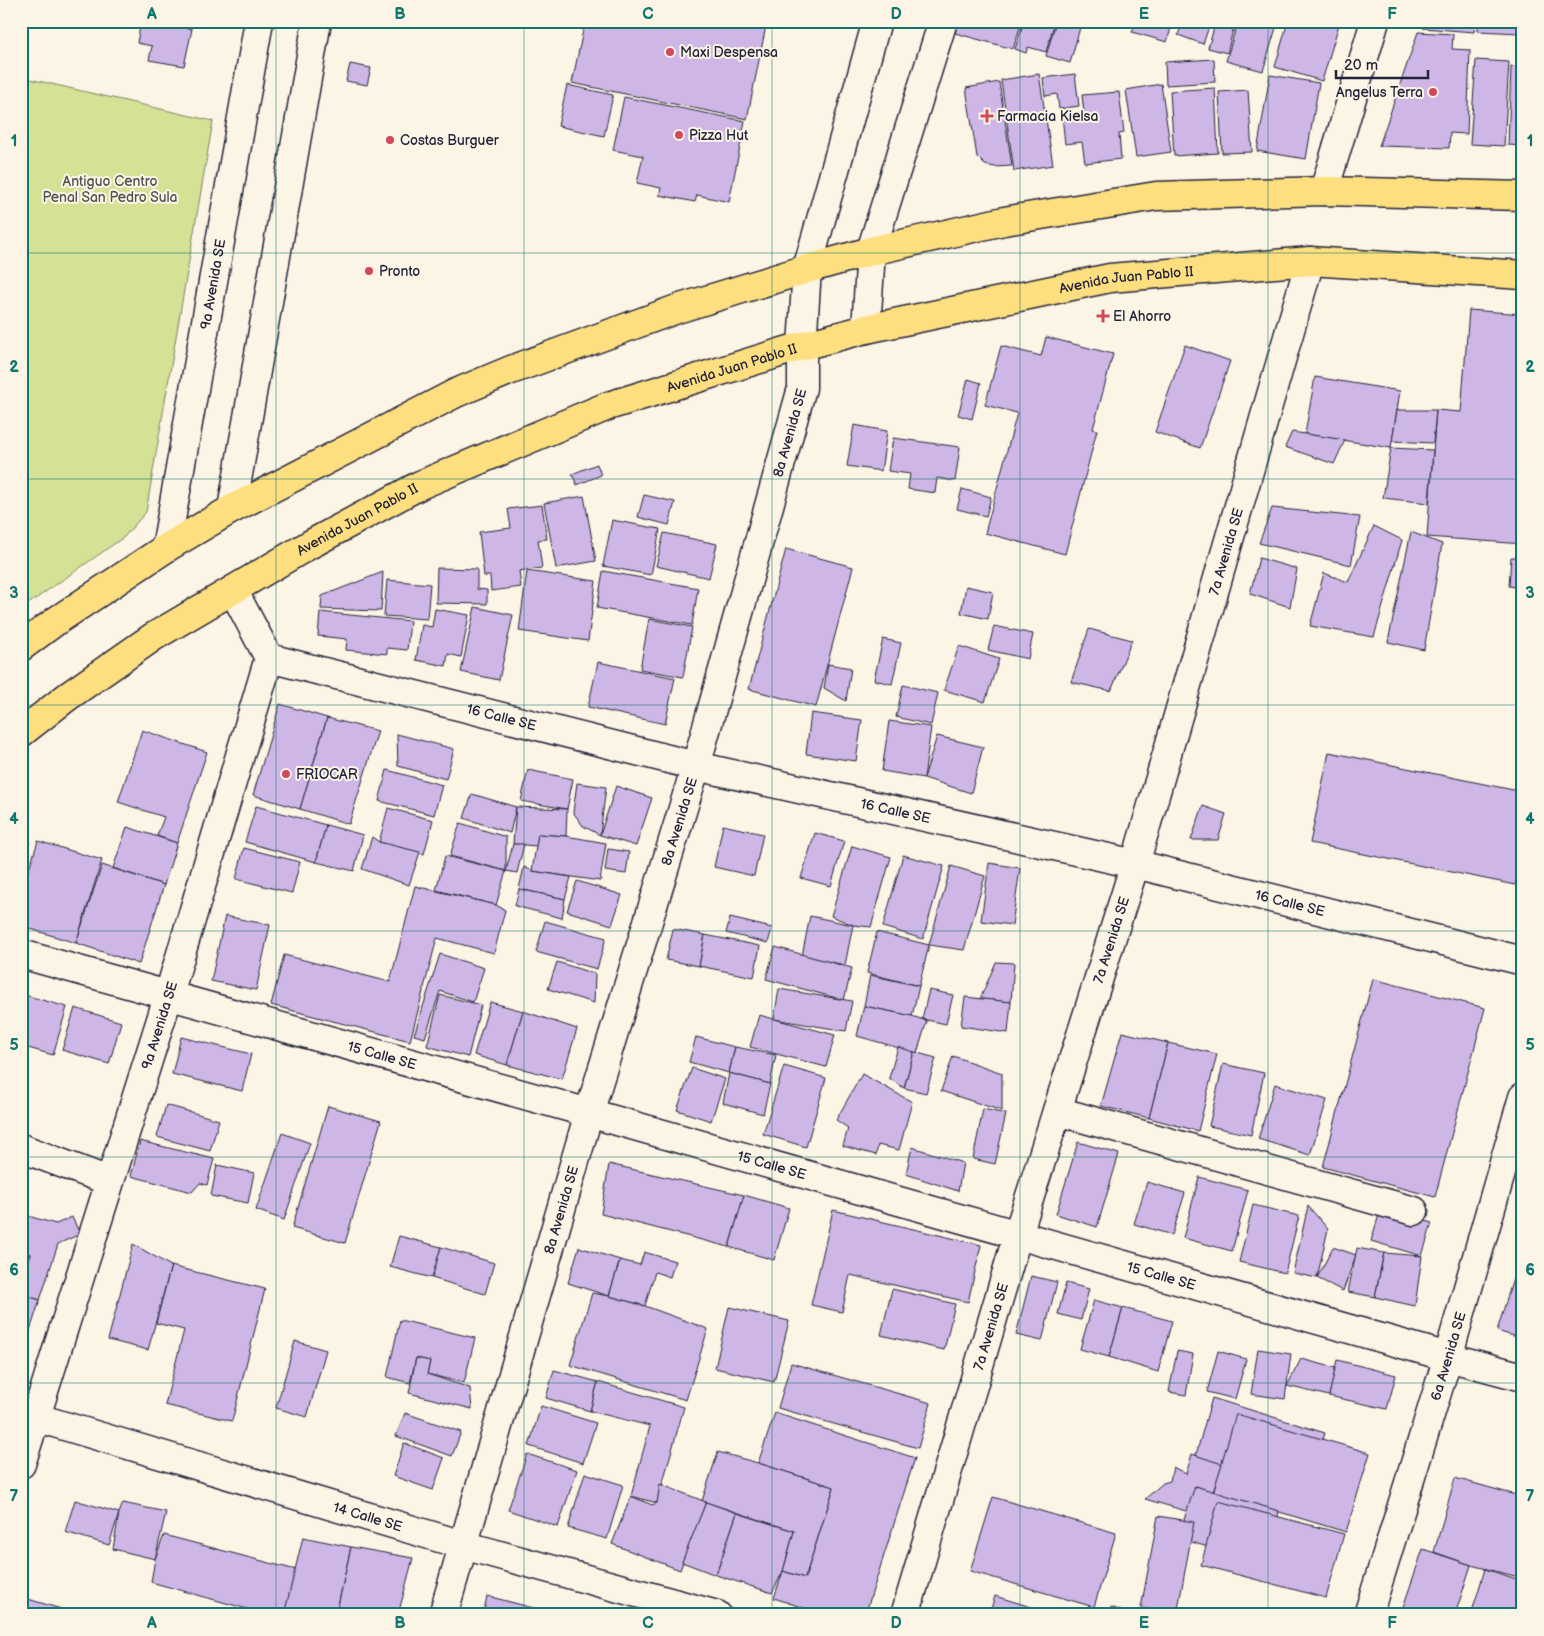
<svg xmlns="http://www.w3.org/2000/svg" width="1544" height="1636" font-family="'Balsamiq Sans',sans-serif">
<rect width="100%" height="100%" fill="#fcf5e5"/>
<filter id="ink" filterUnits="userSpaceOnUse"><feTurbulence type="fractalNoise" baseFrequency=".02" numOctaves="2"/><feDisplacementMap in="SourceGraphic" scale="10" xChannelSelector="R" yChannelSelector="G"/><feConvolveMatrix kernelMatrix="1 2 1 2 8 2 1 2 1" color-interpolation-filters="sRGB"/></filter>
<g filter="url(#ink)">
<polygon fill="#d5e194" stroke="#7c8268" points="21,77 213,121 146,512 124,537 21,609"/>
<g fill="#ceb7e6" stroke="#22223b">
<polygon points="141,21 153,21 192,29 184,66 149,60 152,46 137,43"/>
<polygon points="585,21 767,21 747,119 572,83"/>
<polygon points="959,21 1022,21 1013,49 955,33"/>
<polygon points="1024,21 1055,21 1046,52 1028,47 1026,53 1015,49"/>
<polygon points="1056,21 1073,21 1081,24 1070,63 1046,56"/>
<polygon points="1136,21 1173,21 1167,42 1132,32"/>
<polygon points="1183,21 1211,21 1203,44 1178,35"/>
<polygon points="1216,21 1234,26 1227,53 1208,48"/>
<polygon points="1238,21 1278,21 1263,71 1226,61"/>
<polygon points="1288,21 1340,21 1322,81 1275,67"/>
<polygon points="1424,21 1475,21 1474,32 1423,28"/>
<polygon points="1478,21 1521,21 1520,33 1478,31"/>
<polygon points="1418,32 1453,34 1452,49 1470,50 1467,134 1450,133 1449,148 1379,146"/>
<polygon points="1214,59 1215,82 1166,85 1165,62"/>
<polygon points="1476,60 1509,62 1504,146 1470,144"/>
<polygon points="350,64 371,68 367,85 346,81"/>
<polygon points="1511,67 1523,68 1523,146 1508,145"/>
<polygon points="1039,74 1053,165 1014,171 1001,80"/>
<polygon points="1075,74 1079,106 1059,109 1057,94 1045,96 1043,78"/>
<polygon points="1270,75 1319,83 1306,159 1257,151"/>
<polygon points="999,82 1012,166 995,167 985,165 977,157 966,88"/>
<polygon points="1161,84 1171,152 1136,157 1126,90"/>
<polygon points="567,85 613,95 604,136 558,126"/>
<polygon points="1215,88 1218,153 1174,156 1170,91"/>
<polygon points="1248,90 1252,152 1222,153 1219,92"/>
<polygon points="1119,92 1124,133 1119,134 1121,159 1085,163 1082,142 1065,144 1062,115 1084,113 1082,95"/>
<polygon points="624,97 745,121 729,202 697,195 695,202 659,195 661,188 637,183 643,156 613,150"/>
<polygon points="1469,310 1523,314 1523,544 1427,537 1436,410 1461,412"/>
<polygon points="1046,337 1113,354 1093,429 1097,430 1065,554 985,533 1017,413 985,405 1001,346 1041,356"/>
<polygon points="1185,345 1230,361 1200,448 1155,432"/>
<polygon points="1315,377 1400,391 1391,448 1305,434"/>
<polygon points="968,379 981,383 972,419 958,415"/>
<polygon points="1397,410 1436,410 1433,443 1392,441"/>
<polygon points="854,425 887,431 881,471 847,466"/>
<polygon points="1292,432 1345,440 1334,464 1285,447"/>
<polygon points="893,438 960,447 955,481 937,478 935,493 908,489 910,474 888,471"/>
<polygon points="1391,448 1433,450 1429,503 1383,498"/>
<polygon points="597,464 601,475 577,485 572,474"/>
<polygon points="962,489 991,497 986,516 957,509"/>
<polygon points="644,495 675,502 669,525 638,517"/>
<polygon points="584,496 596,561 556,568 544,503"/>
<polygon points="542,505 547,539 538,540 542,568 519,571 521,587 491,591 490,576 484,576 479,532 511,528 508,509"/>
<polygon points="1272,508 1360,517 1351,565 1259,543"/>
<polygon points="612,520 660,529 651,575 603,566"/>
<polygon points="1374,526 1402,540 1374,637 1310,626 1324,573 1348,582"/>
<polygon points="1411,532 1442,544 1424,650 1388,642"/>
<polygon points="664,533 717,544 709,578 656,566"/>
<polygon points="786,549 853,567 816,707 749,689"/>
<polygon points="1511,557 1523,557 1523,588 1509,586"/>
<polygon points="1259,558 1297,569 1290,607 1250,594"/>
<polygon points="437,568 477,569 477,589 487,590 487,604 436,603"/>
<polygon points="527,571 596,581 588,641 519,631"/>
<polygon points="603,571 698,588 692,625 597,608"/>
<polygon points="383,572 381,611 321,609 322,596"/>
<polygon points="387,580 430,584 427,619 384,616"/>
<polygon points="966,586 993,592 988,619 961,613"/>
<polygon points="475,607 513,615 499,680 461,672"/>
<polygon points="435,609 469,615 461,657 448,654 446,666 416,660 422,625 432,627"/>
<polygon points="320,612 410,621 407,650 387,648 387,654 346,650 347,639 318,636"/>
<polygon points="649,619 692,627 683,677 640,669"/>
<polygon points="994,626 1033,634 1028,659 988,650"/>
<polygon points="1089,629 1132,640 1111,691 1071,682"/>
<polygon points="883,639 901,643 892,684 874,680"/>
<polygon points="959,646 999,659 985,702 944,690"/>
<polygon points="598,662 675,678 665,724 588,707"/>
<polygon points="828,664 851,668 846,701 824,688"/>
<polygon points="903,685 938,693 931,725 896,717"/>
<polygon points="280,704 327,718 300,809 253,795"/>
<polygon points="811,713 862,720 856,761 806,754"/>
<polygon points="327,718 378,731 349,824 300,809"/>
<polygon points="889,721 931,727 924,778 882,771"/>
<polygon points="142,730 207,752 177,843 157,836 164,817 118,802"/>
<polygon points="397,734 454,749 446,779 398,766"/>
<polygon points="937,736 983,747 971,793 924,778"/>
<polygon points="1329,752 1523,792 1523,851 1515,885 1310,843"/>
<polygon points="387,770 442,785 434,815 379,801"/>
<polygon points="528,770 573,779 567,809 521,801"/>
<polygon points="577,783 606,787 600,835 583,826 573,812"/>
<polygon points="616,786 652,798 636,846 600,835"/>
<polygon points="472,794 516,807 510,833 464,818"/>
<polygon points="256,806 326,825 316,862 245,842"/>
<polygon points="1203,806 1226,814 1218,840 1191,840"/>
<polygon points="516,807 567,809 566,836 538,834 537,846 513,844"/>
<polygon points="388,808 433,820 424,854 379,842"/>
<polygon points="460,823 506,837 506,871 450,856"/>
<polygon points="326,825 363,835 354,871 316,862"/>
<polygon points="723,825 763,834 754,876 714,867"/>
<polygon points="127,827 177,843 164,885 113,868"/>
<polygon points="815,833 844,841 831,886 801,878"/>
<polygon points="538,834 566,836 606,843 600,881 532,871"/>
<polygon points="372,837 379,842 420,852 409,885 362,869"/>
<polygon points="21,838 30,841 25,856 21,855"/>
<polygon points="38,841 102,860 76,943 21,926 21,894"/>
<polygon points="513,844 524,844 517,873 506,871"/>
<polygon points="852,846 891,857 871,927 853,925 831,916"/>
<polygon points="244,848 300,862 292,893 236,879"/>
<polygon points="608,849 629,852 626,874 605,871"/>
<polygon points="903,855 944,866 923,939 883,927"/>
<polygon points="445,856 506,871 496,905 436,890"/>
<polygon points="989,863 1020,868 1012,925 981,921"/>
<polygon points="102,865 164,885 139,964 76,943"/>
<polygon points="951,866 985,876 964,950 929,945"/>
<polygon points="524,867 532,871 571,877 565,899 519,889"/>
<polygon points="577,881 622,895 612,925 567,911"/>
<polygon points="415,886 496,905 505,910 494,953 437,938 410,1041 271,1005 284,955 390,982"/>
<polygon points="519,889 565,899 562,918 515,906"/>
<polygon points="225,916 270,925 256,990 211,981"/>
<polygon points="810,916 853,925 845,965 802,956"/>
<polygon points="730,918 772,928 768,943 726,933"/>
<polygon points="545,921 606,938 597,969 536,952"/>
<polygon points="673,929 705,935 699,966 666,960"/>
<polygon points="877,932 929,945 919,986 867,973"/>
<polygon points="705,935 760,946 754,977 699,966"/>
<polygon points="775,947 852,968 844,1000 766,979"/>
<polygon points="440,954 484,968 473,1002 440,991 425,1038 414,1035"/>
<polygon points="557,962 595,974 594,1003 548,989"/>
<polygon points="996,962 1014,963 1011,1002 980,999"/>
<polygon points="870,975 919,986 912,1016 864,1006"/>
<polygon points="1373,979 1485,1008 1435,1197 1323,1167"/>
<polygon points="779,989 852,1001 846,1031 774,1019"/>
<polygon points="929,990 953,995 946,1024 922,1019"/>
<polygon points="21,994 67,1007 53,1055 21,1046"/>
<polygon points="440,995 481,1005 468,1057 427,1046"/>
<polygon points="965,997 1011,1002 1008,1033 961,1026"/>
<polygon points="490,1002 523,1011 507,1065 474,1055"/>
<polygon points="864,1006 912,1016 927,1021 917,1053 857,1036"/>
<polygon points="75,1008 121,1022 109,1064 62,1050"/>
<polygon points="523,1011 577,1029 562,1079 507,1065"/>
<polygon points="759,1015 835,1035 826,1067 750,1047"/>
<polygon points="1122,1032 1168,1043 1149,1118 1101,1106"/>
<polygon points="181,1037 251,1054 242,1091 172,1074"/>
<polygon points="696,1037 735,1047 729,1073 689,1062"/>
<polygon points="1168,1043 1217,1054 1198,1131 1149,1118"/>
<polygon points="735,1047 776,1055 770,1084 729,1073"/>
<polygon points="898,1047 914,1052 904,1088 889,1078"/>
<polygon points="914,1052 936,1058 926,1093 904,1088"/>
<polygon points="953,1056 1002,1073 1002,1111 941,1091"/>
<polygon points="1223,1064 1264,1073 1251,1135 1209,1126"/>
<polygon points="784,1066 826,1078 806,1147 763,1134"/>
<polygon points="692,1068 725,1079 711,1121 677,1110"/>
<polygon points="729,1073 770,1084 763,1114 723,1103"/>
<polygon points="862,1074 912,1102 899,1150 878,1145 876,1155 843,1146 848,1128 836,1120"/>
<polygon points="1275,1084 1327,1100 1310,1155 1258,1139"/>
<polygon points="166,1105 219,1120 210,1151 157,1137"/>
<polygon points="328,1106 381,1121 345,1243 292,1228"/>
<polygon points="983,1109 1006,1114 995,1164 973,1159"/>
<polygon points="282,1133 310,1143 284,1220 256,1210"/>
<polygon points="140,1141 214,1159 207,1185 200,1183 192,1192 131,1176"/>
<polygon points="1078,1142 1119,1154 1097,1227 1056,1214"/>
<polygon points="912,1147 963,1163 958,1191 906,1174"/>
<polygon points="609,1164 744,1195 729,1247 601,1214"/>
<polygon points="217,1165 254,1173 248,1203 211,1196"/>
<polygon points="1199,1177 1248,1190 1232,1251 1183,1238"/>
<polygon points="1147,1182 1185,1193 1172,1235 1134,1224"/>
<polygon points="744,1195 789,1208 774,1260 729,1247"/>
<polygon points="1253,1205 1299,1216 1285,1273 1239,1262"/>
<polygon points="1308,1206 1328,1229 1317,1278 1293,1273"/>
<polygon points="1381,1208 1432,1223 1422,1256 1371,1241"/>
<polygon points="833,1210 981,1245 968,1302 850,1275 842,1312 811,1305"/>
<polygon points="21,1214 56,1224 72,1217 80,1234 58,1244 40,1300 21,1294 21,1285 31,1254 21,1251"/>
<polygon points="399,1236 441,1247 432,1278 390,1267"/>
<polygon points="133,1244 171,1266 148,1350 108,1340"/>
<polygon points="1523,1246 1523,1339 1497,1331"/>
<polygon points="441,1247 494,1263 485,1294 432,1278"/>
<polygon points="579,1247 620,1260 609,1296 568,1283"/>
<polygon points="1333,1247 1356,1255 1343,1291 1317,1278"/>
<polygon points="1357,1248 1384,1253 1375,1297 1348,1292"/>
<polygon points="21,1251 31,1254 21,1285"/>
<polygon points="644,1252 675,1261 670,1277 655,1272 645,1306 609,1296 620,1260 640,1265"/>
<polygon points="1384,1253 1422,1256 1415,1306 1375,1297"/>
<polygon points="171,1266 265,1289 232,1421 165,1405 184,1330 156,1323"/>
<polygon points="1031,1276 1057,1282 1042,1341 1016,1335"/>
<polygon points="1066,1283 1089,1289 1081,1320 1058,1314"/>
<polygon points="892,1289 955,1304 944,1350 881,1335"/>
<polygon points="592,1293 609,1296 645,1306 708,1329 686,1400 570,1365"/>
<polygon points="21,1294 40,1300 21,1358"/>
<polygon points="1094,1300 1123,1308 1109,1357 1080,1349"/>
<polygon points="729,1307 789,1321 774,1382 715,1368"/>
<polygon points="1123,1308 1172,1321 1158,1372 1109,1357"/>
<polygon points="400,1320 475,1338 464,1383 427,1374 430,1361 416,1358 410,1383 387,1377"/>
<polygon points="295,1341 326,1350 307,1417 276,1408"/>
<polygon points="1258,1349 1291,1354 1285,1399 1251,1394"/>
<polygon points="1177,1351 1193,1354 1186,1395 1169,1392"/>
<polygon points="1218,1351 1246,1359 1235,1399 1207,1392"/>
<polygon points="416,1358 430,1361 427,1374 470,1388 472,1409 409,1393"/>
<polygon points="1301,1359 1336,1368 1329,1396 1287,1386"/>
<polygon points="1337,1360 1396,1375 1387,1409 1329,1396"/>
<polygon points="791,1363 931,1403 918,1448 778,1408"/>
<polygon points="554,1370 598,1382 590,1411 546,1398"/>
<polygon points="598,1382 684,1407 657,1503 631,1496 650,1426 590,1411"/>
<polygon points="1212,1398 1325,1433 1305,1499 1192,1469"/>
<polygon points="541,1406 596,1423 583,1463 529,1446"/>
<polygon points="405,1413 461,1432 452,1456 396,1436"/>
<polygon points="775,1413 915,1458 865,1615 825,1615 774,1598 783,1571 805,1578 834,1487 758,1463"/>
<polygon points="1236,1414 1370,1453 1346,1532 1213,1492"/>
<polygon points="404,1443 444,1458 433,1490 393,1476"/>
<polygon points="718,1452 758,1463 834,1487 805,1578 783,1571 794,1531 702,1501"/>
<polygon points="527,1454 577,1470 558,1527 508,1510"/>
<polygon points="1192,1454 1222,1464 1213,1492 1196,1514 1145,1499 1163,1483 1170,1481 1173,1467 1186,1474"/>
<polygon points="585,1473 623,1485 607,1539 568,1528"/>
<polygon points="1455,1478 1523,1497 1523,1578 1471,1565 1434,1552"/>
<polygon points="660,1484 706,1502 680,1570 612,1544 631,1496 652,1505 657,1503"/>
<polygon points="1195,1486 1279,1511 1268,1565 1178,1538"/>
<polygon points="993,1497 1116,1533 1094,1607 970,1571"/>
<polygon points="75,1500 119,1513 109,1545 65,1532"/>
<polygon points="1218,1501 1344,1534 1326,1598 1201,1565"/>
<polygon points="706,1502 737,1513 716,1575 682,1562"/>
<polygon points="123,1503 166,1512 155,1559 113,1549 119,1513"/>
<polygon points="737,1513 794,1531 783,1571 772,1593 716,1575"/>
<polygon points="1158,1516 1194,1522 1177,1614 1141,1608"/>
<polygon points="164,1535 296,1570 284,1615 269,1615 151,1582 155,1559"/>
<polygon points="303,1537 351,1547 336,1615 284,1615"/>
<polygon points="351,1547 413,1558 398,1615 336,1615"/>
<polygon points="1423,1549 1471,1565 1455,1615 1407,1615 1401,1613"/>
<polygon points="1485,1569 1523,1581 1523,1615 1471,1615"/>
<polygon points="487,1596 553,1613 552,1615 483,1615"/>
<polygon points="995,1596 1058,1615 989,1615"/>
<polygon points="28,1599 81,1615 23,1615"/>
<polygon points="1111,1607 1132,1615 1108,1615"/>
</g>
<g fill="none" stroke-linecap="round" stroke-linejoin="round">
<defs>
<g id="minor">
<polyline points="1324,191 1375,21"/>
<polyline points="232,509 317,21"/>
<path id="s1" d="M166 548 259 21"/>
<path id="s2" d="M269 658 696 766 1135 864 1523 961"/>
<polyline points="1057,1111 1414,1211"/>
<polyline points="21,1148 109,1181"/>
<path id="s3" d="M21 1413 463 1545 717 1615"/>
<path id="s4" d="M21 1464 169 994 269 658 233 590"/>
<path id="s5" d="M1368 1615 1448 1357 1523 1097"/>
</g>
<g id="tertiary">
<polyline points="866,329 871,251 943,21"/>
<path id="s6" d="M21 954 589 1113 1448 1357 1523 1377"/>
<path id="s7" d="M443 1615 589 1113 696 766 802 388V346L807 269 877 21"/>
<path id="s8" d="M905 1615 1018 1234 1135 864 1310 261"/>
</g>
<g id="trunk">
<polyline points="21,647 56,621 166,548 232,509 456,393 511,370 677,309 807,269 871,251 1004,221 1156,196 1324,191 1523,196"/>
<path id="s9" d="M21 733 67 697 153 637 309 545 420 485 608 406 802 346 866 329 1110 278 1310 261 1523 275"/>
</g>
</defs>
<use href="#minor" stroke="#22223b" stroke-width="31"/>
<use href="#tertiary" stroke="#22223b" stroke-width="31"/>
<use href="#trunk" stroke="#22223b" stroke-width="31"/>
<use href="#minor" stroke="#fcf5e5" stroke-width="28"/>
<use href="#tertiary" stroke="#fcf5e5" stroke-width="28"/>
<use href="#trunk" stroke="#fedf80" stroke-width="28"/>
</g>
</g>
<path fill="none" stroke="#0f766e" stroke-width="1" stroke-opacity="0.55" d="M276 21V1615M524 21V1615M772 21V1615M1020 21V1615M1268 21V1615M21 253H1523M21 479H1523M21 705H1523M21 931H1523M21 1157H1523M21 1383H1523"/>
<g fill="#d1495b" stroke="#fcf5e5" stroke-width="2">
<circle cx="670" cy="52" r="5"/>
<circle cx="1433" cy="92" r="5"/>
<path d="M984.5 108.5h5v5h5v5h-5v5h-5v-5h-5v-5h5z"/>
<circle cx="679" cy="135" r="5"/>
<circle cx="390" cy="140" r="5"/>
<circle cx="369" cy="271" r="5"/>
<path d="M1100.5 308.5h5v5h5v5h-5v5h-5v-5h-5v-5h5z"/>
<circle cx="286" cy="774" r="5"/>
</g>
<g text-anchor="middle" stroke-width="4" stroke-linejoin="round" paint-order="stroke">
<g font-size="14" fill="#22223b" stroke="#fcf5e5" text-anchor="start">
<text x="680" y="57">Maxi Despensa</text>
<text x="1423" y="97" text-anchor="end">Angelus Terra</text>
<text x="997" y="121">Farmacia Kielsa</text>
<text x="689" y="140">Pizza Hut</text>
<text x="400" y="145">Costas Burguer</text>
<text x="379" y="276">Pronto</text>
<text x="1113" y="321">El Ahorro</text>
<text x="296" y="779">FRIOCAR</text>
</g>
<g font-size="14" fill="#4f5251" stroke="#fcf5e5">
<text x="110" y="186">Antiguo Centro<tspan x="110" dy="16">Penal San Pedro Sula</tspan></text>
</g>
<g font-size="14" fill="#22223b" stroke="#fcf5e5">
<text dy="5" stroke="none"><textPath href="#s9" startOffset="1209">Avenida Juan Pablo II</textPath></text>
<text dy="5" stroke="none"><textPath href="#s1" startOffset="268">9a Avenida SE</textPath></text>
<text dy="5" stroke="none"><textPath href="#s9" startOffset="804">Avenida Juan Pablo II</textPath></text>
<text dy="5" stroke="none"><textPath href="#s7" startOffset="1232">8a Avenida SE</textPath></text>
<text dy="5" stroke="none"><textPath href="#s9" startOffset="399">Avenida Juan Pablo II</textPath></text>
<text dy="5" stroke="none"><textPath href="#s8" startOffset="1111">7a Avenida SE</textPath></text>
<text dy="5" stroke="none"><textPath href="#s2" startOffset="240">16 Calle SE</textPath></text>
<text dy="5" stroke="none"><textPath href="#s2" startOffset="645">16 Calle SE</textPath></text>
<text dy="5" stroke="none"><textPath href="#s7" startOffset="828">8a Avenida SE</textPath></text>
<text dy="5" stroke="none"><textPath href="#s2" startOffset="1050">16 Calle SE</textPath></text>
<text dy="5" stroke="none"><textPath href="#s8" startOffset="706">7a Avenida SE</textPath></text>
<text dy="5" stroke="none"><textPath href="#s4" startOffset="460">9a Avenida SE</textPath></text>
<text dy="5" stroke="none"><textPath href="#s6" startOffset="375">15 Calle SE</textPath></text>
<text dy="5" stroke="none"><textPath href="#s6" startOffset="780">15 Calle SE</textPath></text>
<text dy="5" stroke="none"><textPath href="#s7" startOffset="422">8a Avenida SE</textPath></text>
<text dy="5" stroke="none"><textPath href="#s6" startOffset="1185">15 Calle SE</textPath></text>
<text dy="5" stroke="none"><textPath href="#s8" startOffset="301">7a Avenida SE</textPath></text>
<text dy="5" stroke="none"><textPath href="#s5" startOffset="271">6a Avenida SE</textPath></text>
<text dy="5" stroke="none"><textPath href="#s3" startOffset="362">14 Calle SE</textPath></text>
</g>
</g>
<rect width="1544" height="1636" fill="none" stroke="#fcf5e5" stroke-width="55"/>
<path d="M1336 70v8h92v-8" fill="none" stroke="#22223b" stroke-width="2.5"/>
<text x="1344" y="70" font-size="15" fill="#22223b" stroke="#fcf5e5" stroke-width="4" paint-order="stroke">20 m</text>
<rect x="28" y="28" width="1488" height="1580" fill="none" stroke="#0f766e" stroke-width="2"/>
<g font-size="16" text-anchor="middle" font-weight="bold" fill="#0f766e">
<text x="152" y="19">A</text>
<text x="400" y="19">B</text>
<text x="648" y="19">C</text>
<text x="896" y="19">D</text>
<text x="1144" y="19">E</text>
<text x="1392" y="19">F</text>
<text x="14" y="146">1</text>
<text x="1530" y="146">1</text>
<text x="14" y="372">2</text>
<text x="1530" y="372">2</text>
<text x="14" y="598">3</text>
<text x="1530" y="598">3</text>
<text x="14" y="824">4</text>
<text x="1530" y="824">4</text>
<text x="14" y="1050">5</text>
<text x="1530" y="1050">5</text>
<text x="14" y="1275">6</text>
<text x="1530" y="1275">6</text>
<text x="14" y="1501">7</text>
<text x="1530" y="1501">7</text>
<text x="152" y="1628">A</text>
<text x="400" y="1628">B</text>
<text x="648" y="1628">C</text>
<text x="896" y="1628">D</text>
<text x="1144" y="1628">E</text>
<text x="1392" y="1628">F</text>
</g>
</svg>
